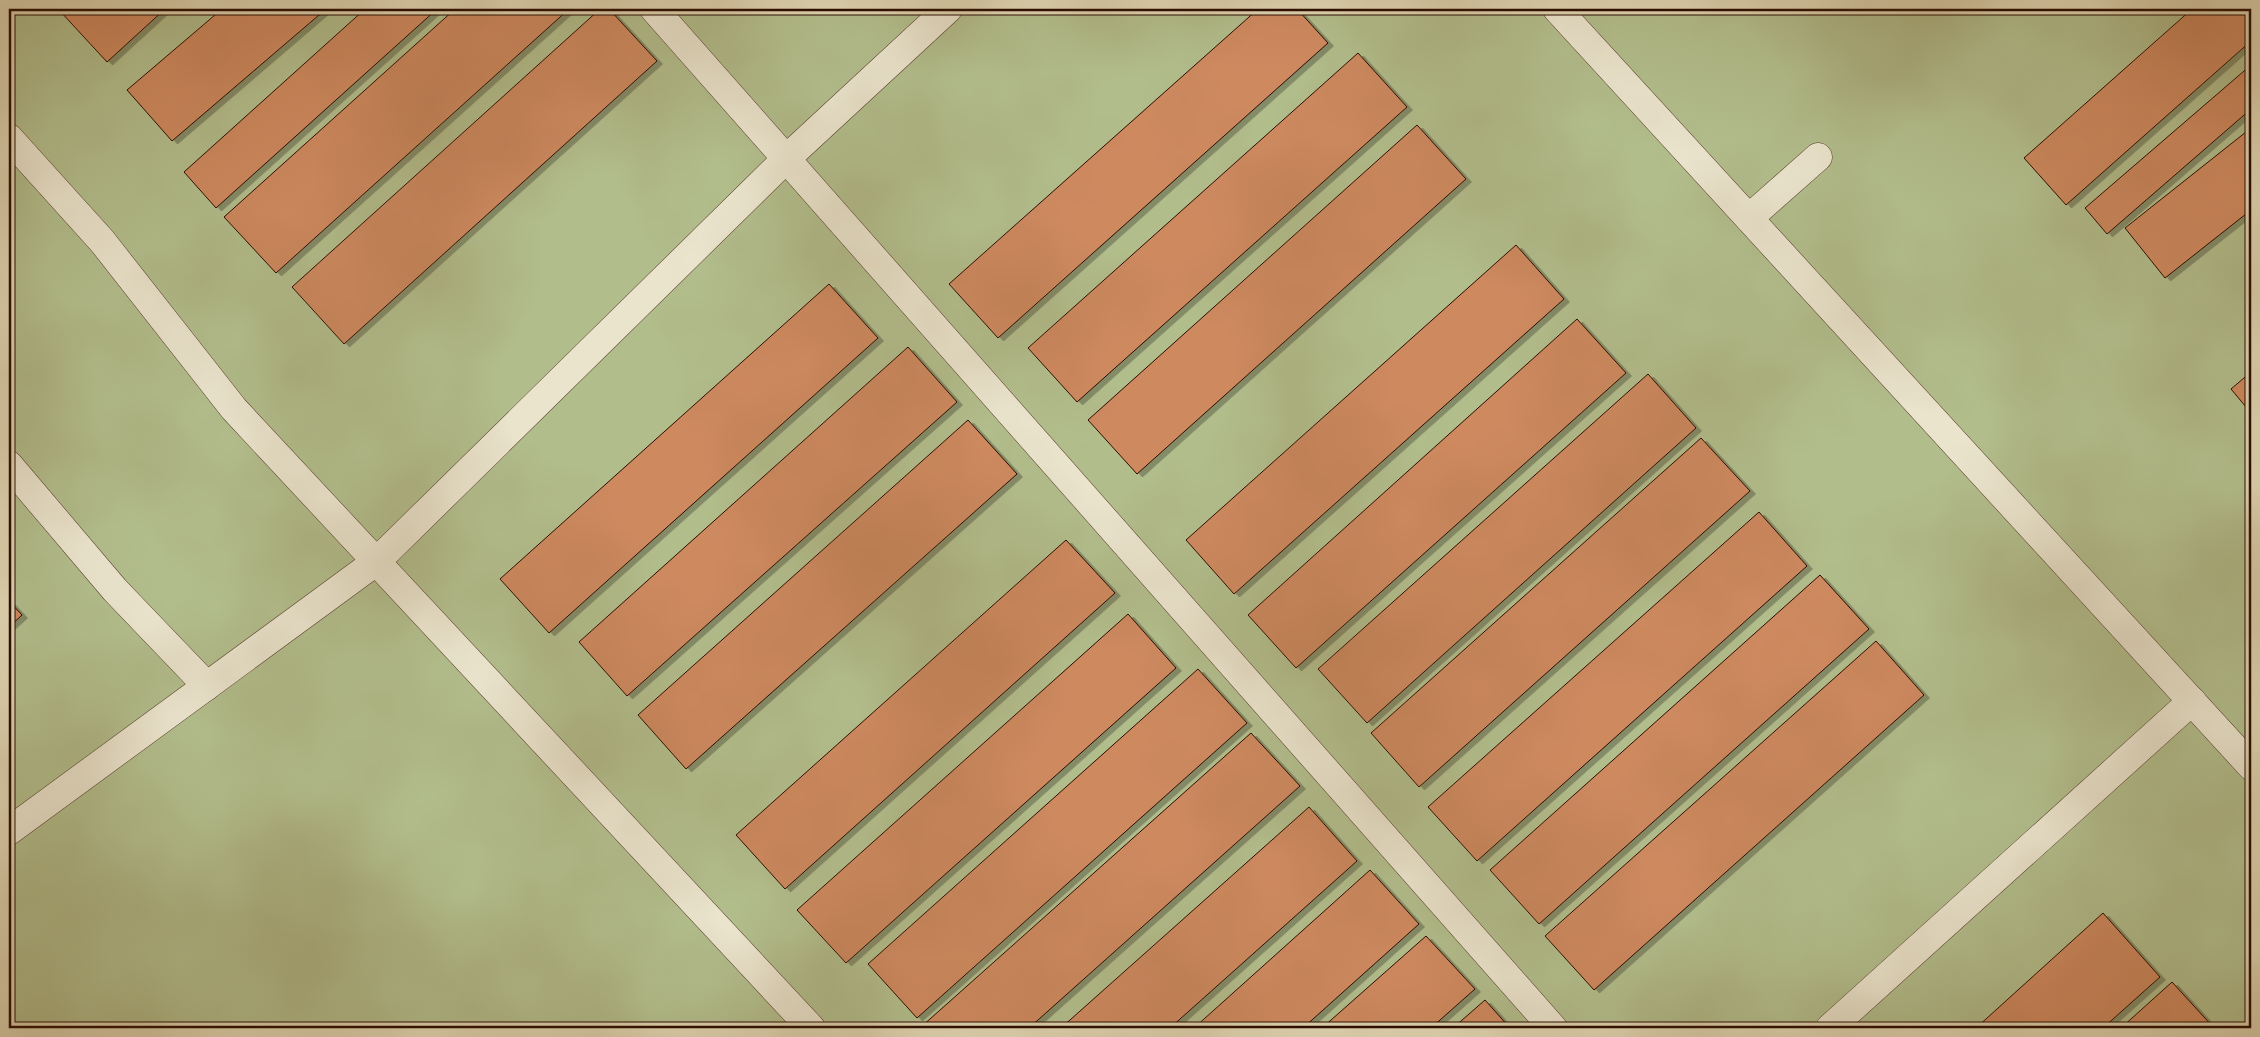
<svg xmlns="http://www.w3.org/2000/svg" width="2260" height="1037" font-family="Vollkorn,serif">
<defs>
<filter id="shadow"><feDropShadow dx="5.5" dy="3" stdDeviation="0" flood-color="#0004"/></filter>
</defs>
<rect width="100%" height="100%" fill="#dfd5b2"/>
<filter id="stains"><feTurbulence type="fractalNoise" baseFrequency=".004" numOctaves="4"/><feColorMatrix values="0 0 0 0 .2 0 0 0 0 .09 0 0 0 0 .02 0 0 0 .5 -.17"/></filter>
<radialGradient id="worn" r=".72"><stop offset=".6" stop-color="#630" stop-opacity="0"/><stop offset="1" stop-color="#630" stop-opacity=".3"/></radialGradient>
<rect fill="#b2bd8c" stroke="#6e6446" x="9" y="9" width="2242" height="1019"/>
<g fill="#ce895f" stroke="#2a0c00" filter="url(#shadow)">
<polygon points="61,9 165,9 107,62 59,10"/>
<polygon points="222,9 326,9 172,141 127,90"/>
<polygon points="365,9 437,9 216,208 184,172"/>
<polygon points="455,9 569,9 276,273 224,217"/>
<polygon points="600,9 609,9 657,61 344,344 292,287"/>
<polygon points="1258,9 1297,9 1328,43 998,338 949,284"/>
<polygon points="2192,9 2251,9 2251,41 2066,205 2024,158"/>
<polygon points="1358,53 1407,107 1077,402 1028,348"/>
<polygon points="2251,65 2251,109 2107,234 2085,208"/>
<polygon points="1417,125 1466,179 1137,474 1088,420"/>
<polygon points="2251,128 2251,210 2165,278 2125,228"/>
<polygon points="1516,245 1564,299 1234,594 1186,540"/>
<polygon points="829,284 878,338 549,633 500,579"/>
<polygon points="1577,319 1626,373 1296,668 1248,615"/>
<polygon points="908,347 957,402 627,696 579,642"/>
<polygon points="2251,372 2251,413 2231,389"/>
<polygon points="1648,374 1696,428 1367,723 1318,669"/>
<polygon points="968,420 1017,474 686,769 638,715"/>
<polygon points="1701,438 1750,491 1419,787 1371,733"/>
<polygon points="1759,512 1807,566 1477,861 1428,807"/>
<polygon points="1066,540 1115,593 785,889 736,835"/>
<polygon points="1820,575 1869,629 1539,924 1490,870"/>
<polygon points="9,601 22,615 9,627"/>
<polygon points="1128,614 1176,668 846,963 797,910"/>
<polygon points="1876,641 1924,695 1594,990 1545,936"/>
<polygon points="1198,669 1247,723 917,1018 868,964"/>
<polygon points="1251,733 1300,786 1029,1028 921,1027"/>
<polygon points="1309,807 1357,861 1170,1028 1061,1028"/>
<polygon points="1370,870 1419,924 1303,1028 1194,1028"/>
<polygon points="2103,913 2160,977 2103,1028 1976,1028"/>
<polygon points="1426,936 1475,989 1431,1028 1322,1028"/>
<polygon points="2172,982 2214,1028 2121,1028"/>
<polygon points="1485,1000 1510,1028 1453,1028"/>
</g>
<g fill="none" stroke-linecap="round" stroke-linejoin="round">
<defs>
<g id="minor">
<polyline points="654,9 1553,1028"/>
<polyline points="1557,9 2251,766"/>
<polyline points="9,138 102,241 234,409 811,1028"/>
<polyline points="1749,218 1818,157"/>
<polyline points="9,465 115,590 207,686"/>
<polyline points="9,831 377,561 787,158 948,9"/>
<polyline points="1830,1028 2192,701"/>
</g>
</defs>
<use href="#minor" stroke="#573e2c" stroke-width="29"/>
<use href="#minor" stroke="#eae4cd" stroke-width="28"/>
</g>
<rect width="2260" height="1037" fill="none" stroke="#dfd5b2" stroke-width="30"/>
<rect x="10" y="10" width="2240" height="1017" fill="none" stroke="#2a0c00" stroke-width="2.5"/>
<rect x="15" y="15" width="2230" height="1007" fill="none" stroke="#2a0c00"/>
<rect width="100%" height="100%" filter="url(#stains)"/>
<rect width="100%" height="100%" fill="url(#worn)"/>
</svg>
